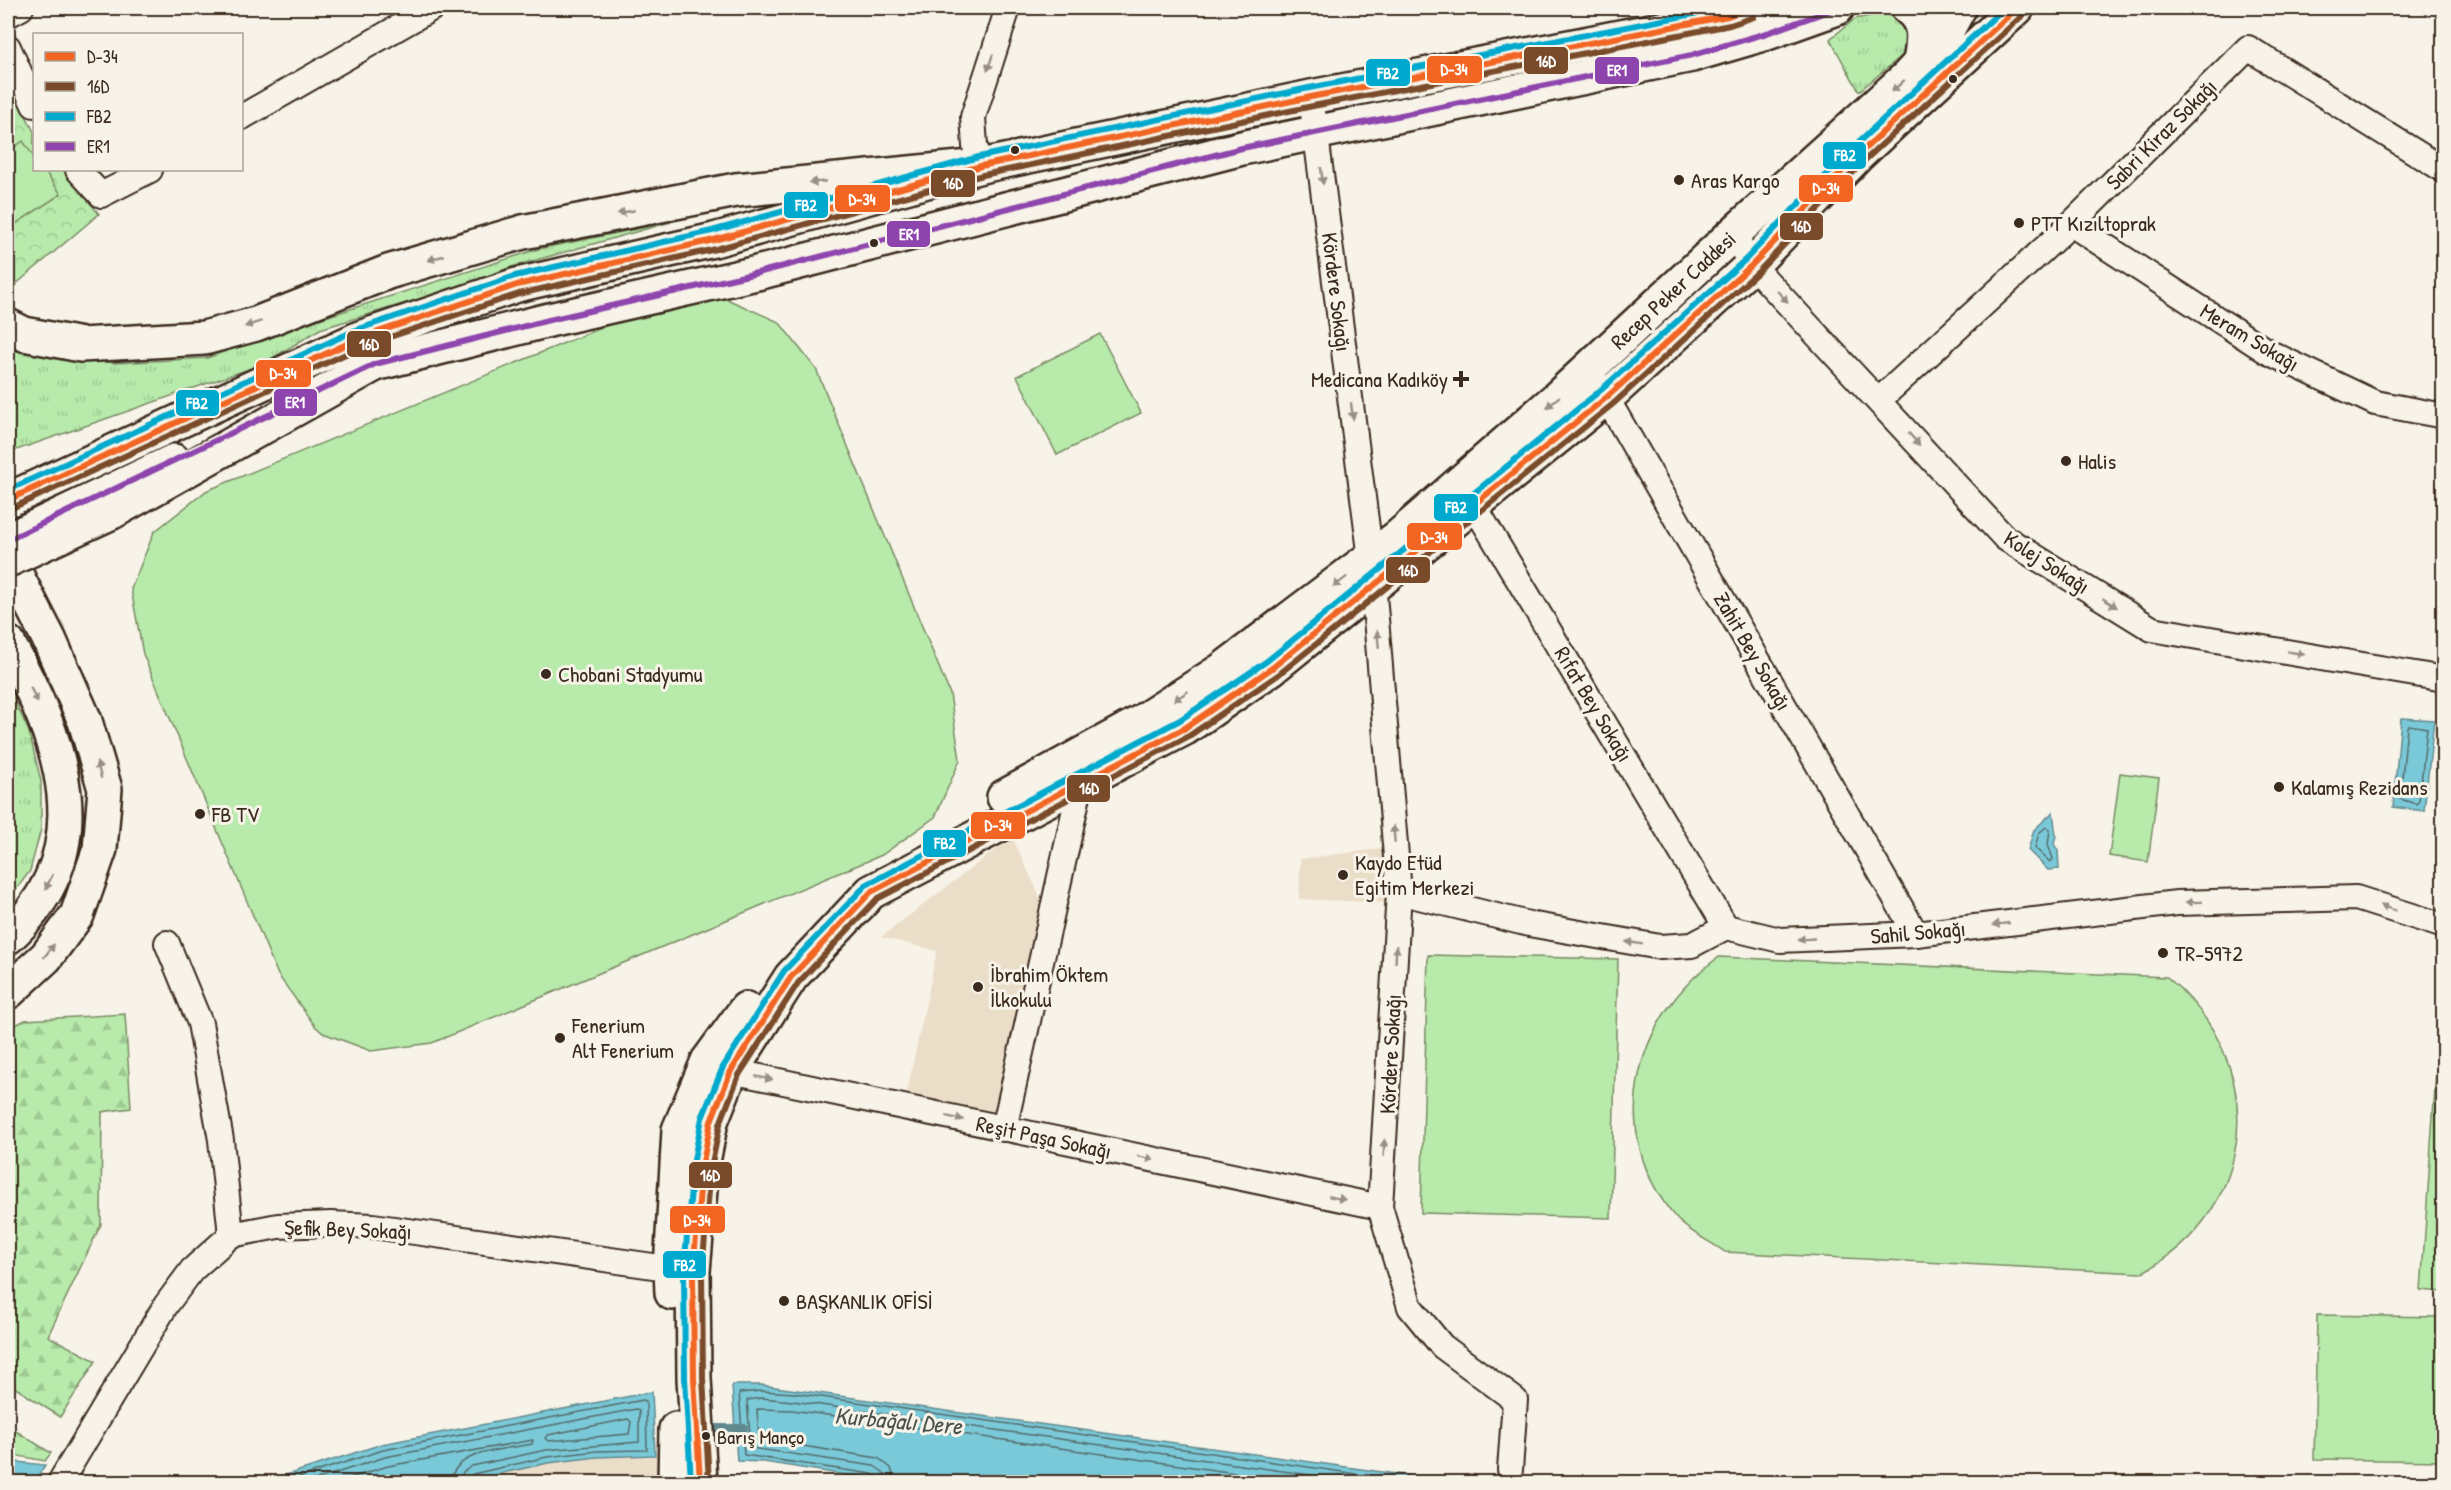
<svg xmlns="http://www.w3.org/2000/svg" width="2451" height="1490" font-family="'Patrick Hand',sans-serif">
<defs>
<pattern id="grass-tufts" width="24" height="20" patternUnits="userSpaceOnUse" patternTransform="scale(1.5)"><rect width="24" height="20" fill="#b7eaab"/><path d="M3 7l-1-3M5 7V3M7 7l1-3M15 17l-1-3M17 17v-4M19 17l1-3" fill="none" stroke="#9ec993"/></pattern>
<pattern id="forest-firs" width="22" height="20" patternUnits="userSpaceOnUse" patternTransform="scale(1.5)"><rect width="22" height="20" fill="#b7eaab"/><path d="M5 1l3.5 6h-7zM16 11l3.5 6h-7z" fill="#9ec993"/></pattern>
<pattern id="park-crowns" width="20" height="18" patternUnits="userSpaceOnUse" patternTransform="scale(1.5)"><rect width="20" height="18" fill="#b7eaab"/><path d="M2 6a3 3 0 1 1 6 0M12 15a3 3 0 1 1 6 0" fill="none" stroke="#9ec993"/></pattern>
</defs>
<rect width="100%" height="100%" fill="#f7f3e8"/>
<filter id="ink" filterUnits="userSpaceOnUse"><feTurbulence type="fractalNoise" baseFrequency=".0167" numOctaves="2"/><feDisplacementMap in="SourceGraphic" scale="12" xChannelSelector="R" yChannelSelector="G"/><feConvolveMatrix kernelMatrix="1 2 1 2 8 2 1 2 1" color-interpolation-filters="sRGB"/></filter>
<g filter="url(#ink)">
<g fill="#ebdec9">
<polygon points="1012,837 1045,907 996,1119 905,1101 937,951 881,937"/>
<polygon points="1386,848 1388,903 1299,899 1300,859"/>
<polygon points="665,1456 664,1482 462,1482 548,1463 597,1457"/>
</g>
<g fill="url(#grass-tufts)" stroke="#798a64" stroke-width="1.5">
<polygon points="1885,13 1900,21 1915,45 1859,91 1830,39 1855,19"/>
<polygon points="671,222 508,268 482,280 320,329 263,364 8,453 8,341 49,352 115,363 207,358 288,329 538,249"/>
<polygon points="8,686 29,732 41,781 41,829 30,871 8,900"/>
</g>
<g fill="url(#forest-firs)" stroke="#798a64" stroke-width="1.5">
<polygon points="125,1014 131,1108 102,1112 101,1224 48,1336 96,1361 60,1417 8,1383 8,1029 25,1020"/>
<polygon points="8,1426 51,1453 45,1461 8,1454"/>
</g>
<polygon fill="url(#park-crowns)" stroke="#798a64" stroke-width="1.5" points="8,79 34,132 34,170 64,170 99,214 8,291"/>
<g fill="#b7eaab" stroke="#798a64" stroke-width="1.5">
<polygon points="23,141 34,157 34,170 44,170 61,194 8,229 8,152"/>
<polygon points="722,297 779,322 816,369 950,694 960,760 935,817 882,855 432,1043 371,1051 323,1033 315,1026 278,975 143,654 131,589 154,532 206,491 656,305"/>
<polygon points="1100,334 1141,413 1057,455 1017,376"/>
<polygon points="2120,773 2159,778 2148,862 2109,856"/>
<polygon points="1428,955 1618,959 1611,1218 1421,1213"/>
<path d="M1719 957 2167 977C2269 1061 2261 1210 2141 1273L1725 1252C1710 1241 1688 1232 1676 1218 1604 1134 1633 1017 1719 957Z"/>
<polygon points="2439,1029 2444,1029 2443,1292 2421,1290"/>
<polygon points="2317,1315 2443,1317 2443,1461 2314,1459"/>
</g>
<g fill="#7ac9d8" stroke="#61898e" stroke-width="1.5">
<polygon points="2401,718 2434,720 2424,811 2393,807"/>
<polygon points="2053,812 2056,836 2054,844 2058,851 2059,869 2048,870 2028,850 2034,830"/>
<polygon points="761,1385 1453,1482 890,1482 764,1462 737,1461 732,1385"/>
<polygon points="652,1392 655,1455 597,1457 548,1463 462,1482 265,1482 382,1444"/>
<polygon points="8,1461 45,1465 34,1482 8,1482"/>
</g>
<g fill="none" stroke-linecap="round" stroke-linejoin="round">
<g stroke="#546a68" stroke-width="1.5">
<polygon points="2409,725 2427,728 2419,801 2416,804 2400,799 2407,727"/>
<polygon points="2046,827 2050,829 2048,845 2053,859 2050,862 2035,848 2039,833"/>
<polygon points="628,1419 631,1422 629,1434 548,1441 545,1438 548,1435"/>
<polyline points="285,1482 383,1450 643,1400 646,1401 647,1450 597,1451 547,1457 473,1474 468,1482"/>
<polyline points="309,1482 385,1457 636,1409 639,1410 639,1442 546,1450 472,1466 463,1472 460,1482"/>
<path d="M337 1482 388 1466 533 1440 532 1444C507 1449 452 1451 451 1482"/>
<polyline points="878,1482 877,1477 872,1474 744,1455 739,1393 761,1391 794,1393 1412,1482"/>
<polyline points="886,1482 883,1472 874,1466 751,1448 747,1400 761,1398 793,1401 1360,1482"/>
<polyline points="895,1482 891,1468 878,1458 759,1439 757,1409 792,1410 1299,1482"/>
</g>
<polyline stroke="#61898e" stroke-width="8" points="705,1428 744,1428"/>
<defs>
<g id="street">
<polyline points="8,15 21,8"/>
<polyline points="8,47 34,105"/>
<polyline points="1311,97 1371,559 1399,892 1380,1207 1410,1307 1442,1346 1515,1400 1510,1470"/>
<polyline points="242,117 432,8"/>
<polyline points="981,166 975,146 973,117 1008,8"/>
<polyline points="78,170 101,195 150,170"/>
<polyline points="2071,224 2268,352 2375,403 2444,416"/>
<polyline points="1733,234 1752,265 2005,538 2152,629 2444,679"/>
<polyline points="1599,385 1916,934"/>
<polyline points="1879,400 2071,224 2248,48 2444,170"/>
<polyline points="1466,492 1726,927"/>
<polyline points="1399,892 1529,924 1660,947 1692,945 1726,927 1780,940 1916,934 2177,903 2356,898 2444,926"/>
<polyline points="167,943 200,1023 221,1140 231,1235"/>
<polyline points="719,1066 731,1071 1380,1207"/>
<polyline points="1004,1129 1081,782 1076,772"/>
<polyline points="60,1482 166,1305 192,1270 231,1235 278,1226 331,1224 373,1226 688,1271"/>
</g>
<g id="secondary">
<polyline points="1004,797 1141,722 1222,670 1398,537 1556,399 1733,234 1908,76 1943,38 1959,8"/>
<polyline points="672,1293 671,1269 679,1130 708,1061 746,1009"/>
<polyline points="675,1482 676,1429"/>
<polyline points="700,1482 694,1378 693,1271 702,1167 711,1121 731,1071 791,977 871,892 1185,728 1272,668 1607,397 1752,265 1858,155 2017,8"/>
</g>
<g id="primary">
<path d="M1908 8C1928 23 1923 41 1920 63"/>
<polyline points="350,376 375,364 549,320 757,273 1242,148 1692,55 1767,33 1837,8"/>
<polyline points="8,500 360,338 517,285 714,240 981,166 1311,97 1728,16 1751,8"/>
<polyline points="8,540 174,461"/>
</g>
<g id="highway">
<polyline points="8,326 24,334 81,345 204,338 256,324 388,272 523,232 736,190 981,166"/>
<polyline points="112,512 375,364"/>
<polyline points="8,559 49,639 85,721 105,789 100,849 77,915 46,957 8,992"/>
<path d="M8 643C61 739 104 850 8 937"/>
</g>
</defs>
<use href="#street" stroke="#3b2a1e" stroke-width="28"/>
<use href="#secondary" stroke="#3b2a1e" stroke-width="38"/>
<use href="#primary" stroke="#3b2a1e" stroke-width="38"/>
<use href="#highway" stroke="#3b2a1e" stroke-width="38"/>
<use href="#street" stroke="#f7f3e8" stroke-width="24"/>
<use href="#secondary" stroke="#f7f3e8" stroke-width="33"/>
<use href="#primary" stroke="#f7f3e8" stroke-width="33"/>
<use href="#highway" stroke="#f7f3e8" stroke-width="33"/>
<defs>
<polyline id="highway-bridge" points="8,560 112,512"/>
</defs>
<use href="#highway-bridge" stroke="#3b2a1e" stroke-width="38" stroke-linecap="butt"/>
<use href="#highway-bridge" stroke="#f7f3e8" stroke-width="33"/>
<defs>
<g id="bus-1">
<polyline points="8,500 360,338 517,285 714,240 981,166 1311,97 1728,16 1751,8"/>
<polyline points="700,1482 694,1378 693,1271 702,1167 711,1121 731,1071 791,977 871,892 1185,728 1272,668 1607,397 1752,265 1858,155 2017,8"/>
</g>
<g id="bus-2">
<polyline points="12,508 363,346 519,294 716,249 983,175 1313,106 1730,25 1754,17"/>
<polyline points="709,1481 703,1378 702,1271 711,1168 720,1124 739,1075 798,983 877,899 1189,736 1278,675 1613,404 1758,272 1864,161 2023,15"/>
</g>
<g id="bus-3">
<polyline points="8,490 356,330 515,276 712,231 979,157 1309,88 1725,8"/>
<polyline points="691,1482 685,1378 684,1271 693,1165 702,1118 723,1067 784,971 866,885 1180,720 1267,661 1601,390 1746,259 1852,148 2004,8"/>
</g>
<polyline id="bus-4" points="8,540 375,364 549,320 757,273 1242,148 1692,55 1767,33 1837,8"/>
</defs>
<use href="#bus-1" stroke="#f7f3e8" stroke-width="10"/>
<use href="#bus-2" stroke="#f7f3e8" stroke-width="10"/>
<use href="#bus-3" stroke="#f7f3e8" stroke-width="10"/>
<use href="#bus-4" stroke="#f7f3e8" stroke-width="10"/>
<use href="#bus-1" stroke="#f26522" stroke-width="6"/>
<use href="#bus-2" stroke="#7a4b2a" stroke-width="6"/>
<use href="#bus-3" stroke="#00a9ce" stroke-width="6"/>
<use href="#bus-4" stroke="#8e44ad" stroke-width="6"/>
</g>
<defs><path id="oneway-solid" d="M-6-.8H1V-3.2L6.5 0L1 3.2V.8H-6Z" transform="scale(1.5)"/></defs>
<g fill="#998e83">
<use href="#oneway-solid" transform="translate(990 63) rotate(108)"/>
<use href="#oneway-solid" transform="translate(1898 86) rotate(138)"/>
<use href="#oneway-solid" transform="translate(1322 176) rotate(83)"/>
<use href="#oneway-solid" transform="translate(818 182) rotate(175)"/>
<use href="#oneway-solid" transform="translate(626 212) rotate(169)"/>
<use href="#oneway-solid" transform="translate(436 258) rotate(164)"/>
<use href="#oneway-solid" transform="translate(1782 296) rotate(46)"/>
<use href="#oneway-solid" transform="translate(253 324) rotate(162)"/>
<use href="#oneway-solid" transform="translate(1553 402) rotate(139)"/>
<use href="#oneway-solid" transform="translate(1352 411) rotate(83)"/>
<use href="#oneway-solid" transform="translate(1914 439) rotate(48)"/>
<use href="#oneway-solid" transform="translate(1340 582) rotate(143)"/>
<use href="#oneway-solid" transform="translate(2110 603) rotate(32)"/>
<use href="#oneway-solid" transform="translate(1378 639) rotate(-95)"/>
<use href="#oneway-solid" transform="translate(2296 653) rotate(10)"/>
<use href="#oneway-solid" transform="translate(34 695) rotate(65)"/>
<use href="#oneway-solid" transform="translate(1181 696) rotate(147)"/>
<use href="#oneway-solid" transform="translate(99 770) rotate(-106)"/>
<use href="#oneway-solid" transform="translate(1394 834) rotate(-95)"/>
<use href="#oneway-solid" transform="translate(49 882) rotate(116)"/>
<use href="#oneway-solid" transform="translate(2194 902) rotate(179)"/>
<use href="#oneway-solid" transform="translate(2388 908) rotate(-162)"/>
<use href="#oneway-solid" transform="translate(2001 924) rotate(174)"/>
<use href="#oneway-solid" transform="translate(1806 939) rotate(177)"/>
<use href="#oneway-solid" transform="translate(1634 943) rotate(-171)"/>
<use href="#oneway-solid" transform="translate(49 951) rotate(-52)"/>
<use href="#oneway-solid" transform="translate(1396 954) rotate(-87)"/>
<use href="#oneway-solid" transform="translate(764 1078) rotate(12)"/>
<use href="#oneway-solid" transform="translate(955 1118) rotate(12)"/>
<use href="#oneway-solid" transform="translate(1384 1148) rotate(-87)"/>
<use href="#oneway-solid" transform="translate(1146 1158) rotate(12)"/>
<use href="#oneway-solid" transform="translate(1337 1198) rotate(12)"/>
</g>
</g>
<g fill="#3b2a1e" stroke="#f7f3e8" stroke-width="2">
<circle cx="1953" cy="79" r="5"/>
<circle cx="1015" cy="150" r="5"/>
<circle cx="1679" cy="180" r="6"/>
<circle cx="2019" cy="223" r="6"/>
<circle cx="874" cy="243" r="5"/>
<path d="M1458 370h6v6h6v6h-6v6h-6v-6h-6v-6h6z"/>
<circle cx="2066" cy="461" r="6"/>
<circle cx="546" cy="674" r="6"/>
<circle cx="2279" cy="787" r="6"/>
<circle cx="200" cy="814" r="6"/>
<circle cx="1343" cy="875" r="6"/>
<circle cx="2163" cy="953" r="6"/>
<circle cx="978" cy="987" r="6"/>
<circle cx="560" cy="1038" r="6"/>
<circle cx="784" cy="1301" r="6"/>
<circle cx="706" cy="1436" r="5"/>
</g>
<g text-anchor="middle" stroke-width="6" stroke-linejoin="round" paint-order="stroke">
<g font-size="20" fill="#3b2a1e" stroke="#f7f3e8" text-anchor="start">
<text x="717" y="1444">Barış Manço</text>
</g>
<g font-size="22" fill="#3b2a1e" stroke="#f7f3e8">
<text transform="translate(2161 134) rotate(-45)" y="8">Sabri Kiraz Sokağı</text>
<text transform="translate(1673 290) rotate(-43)" y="8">Recep Peker Caddesi</text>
<text transform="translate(1337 292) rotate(83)" y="8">Kördere Sokağı</text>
<text transform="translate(2250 337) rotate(31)" y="8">Meram Sokağı</text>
<text transform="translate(2047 562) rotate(33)" y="8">Kolej Sokağı</text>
<text transform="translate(1753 651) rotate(60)" y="8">Zahit Bey Sokağı</text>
<text transform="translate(1594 704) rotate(59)" y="8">Rıfat Bey Sokağı</text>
<text transform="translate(1918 932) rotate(-5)" y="8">Sahil Sokağı</text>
<text transform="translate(1390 1054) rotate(-87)" y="8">Kördere Sokağı</text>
<text transform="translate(1044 1137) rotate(12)" y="8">Reşit Paşa Sokağı</text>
<text transform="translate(348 1229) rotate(2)" y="8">Şefik Bey Sokağı</text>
</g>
<g font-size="22" fill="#3b2a1e" stroke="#f7f3e8" text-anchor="start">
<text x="1691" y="188">Aras Kargo</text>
<text x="2031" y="231">PTT Kızıltoprak</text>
<text x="1448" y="387" text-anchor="end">Medicana Kadıköy</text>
<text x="2078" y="469">Halis</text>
<text x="558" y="682">Chobani Stadyumu</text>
<text x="2291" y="795">Kalamış Rezidans</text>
<text x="212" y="822">FB TV</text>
<text x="1355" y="870">Kaydo Etüd<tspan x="1355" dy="25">Egitim Merkezi</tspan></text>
<text x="2175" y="961">TR-5972</text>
<text x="990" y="982">İbrahim Öktem<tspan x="990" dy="25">İlkokulu</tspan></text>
<text x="572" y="1033">Fenerium<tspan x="572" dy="25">Alt Fenerium</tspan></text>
<text x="796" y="1309">BAŞKANLIK OFİSİ</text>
</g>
<g font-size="24" font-style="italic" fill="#4b524c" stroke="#f7f3e8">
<text transform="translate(898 1421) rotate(5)" y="8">Kurbağalı Dere</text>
</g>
</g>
<g stroke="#f7f3e8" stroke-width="2">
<rect x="1523" y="46" width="46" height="29" rx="6" fill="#7a4b2a"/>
<rect x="1426" y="55" width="57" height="29" rx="6" fill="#f26522"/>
<rect x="1594" y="56" width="46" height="29" rx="6" fill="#8e44ad"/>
<rect x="1365" y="58" width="46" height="29" rx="6" fill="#00a9ce"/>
<rect x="1822" y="141" width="45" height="29" rx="6" fill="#00a9ce"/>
<rect x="930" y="169" width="46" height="29" rx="6" fill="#7a4b2a"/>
<rect x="1798" y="174" width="56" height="29" rx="6" fill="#f26522"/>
<rect x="834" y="184" width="57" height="29" rx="6" fill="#f26522"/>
<rect x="783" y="191" width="46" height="28" rx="6" fill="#00a9ce"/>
<rect x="1779" y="212" width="45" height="29" rx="6" fill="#7a4b2a"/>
<rect x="886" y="220" width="45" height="28" rx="6" fill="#8e44ad"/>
<rect x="346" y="330" width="46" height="28" rx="6" fill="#7a4b2a"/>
<rect x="255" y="359" width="57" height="29" rx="6" fill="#f26522"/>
<rect x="273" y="388" width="45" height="29" rx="6" fill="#8e44ad"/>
<rect x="175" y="389" width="45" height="28" rx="6" fill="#00a9ce"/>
<rect x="1433" y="493" width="46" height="29" rx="6" fill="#00a9ce"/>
<rect x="1406" y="522" width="57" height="29" rx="6" fill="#f26522"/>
<rect x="1385" y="556" width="46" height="28" rx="6" fill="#7a4b2a"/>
<rect x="1066" y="774" width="45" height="29" rx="6" fill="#7a4b2a"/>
<rect x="970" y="811" width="56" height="29" rx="6" fill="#f26522"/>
<rect x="922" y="829" width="45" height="29" rx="6" fill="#00a9ce"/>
<rect x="688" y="1161" width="45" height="28" rx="6" fill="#7a4b2a"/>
<rect x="669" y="1205" width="57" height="29" rx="6" fill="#f26522"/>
<rect x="662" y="1250" width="45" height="29" rx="6" fill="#00a9ce"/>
</g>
<g font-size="16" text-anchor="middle" font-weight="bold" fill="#fff">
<text x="1546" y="67">16D</text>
<text x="1454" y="75">D-34</text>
<text x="1617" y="76">ER1</text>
<text x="1388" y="79">FB2</text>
<text x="1845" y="161">FB2</text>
<text x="953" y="189">16D</text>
<text x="1826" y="194">D-34</text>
<text x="862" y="205">D-34</text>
<text x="806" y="211">FB2</text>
<text x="1801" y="232">16D</text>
<text x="909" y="240">ER1</text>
<text x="369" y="350">16D</text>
<text x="283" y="379">D-34</text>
<text x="295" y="408">ER1</text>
<text x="197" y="409">FB2</text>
<text x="1456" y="513">FB2</text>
<text x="1434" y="543">D-34</text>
<text x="1408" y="576">16D</text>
<text x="1089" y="794">16D</text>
<text x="998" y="831">D-34</text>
<text x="945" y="849">FB2</text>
<text x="710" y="1181">16D</text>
<text x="697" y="1226">D-34</text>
<text x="685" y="1271">FB2</text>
</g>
<rect width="2451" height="1490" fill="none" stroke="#f7f3e8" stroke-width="30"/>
<rect x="15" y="15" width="2421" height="1460" fill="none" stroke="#3b2a1e" stroke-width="2" filter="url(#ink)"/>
<rect x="33" y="33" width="210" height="138" fill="#f7f3e8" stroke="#aca397" stroke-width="1.5"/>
<rect x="45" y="52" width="30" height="9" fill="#f26522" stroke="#aca397" stroke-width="1.5"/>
<text x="87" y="63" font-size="18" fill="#3b2a1e">D-34</text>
<rect x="45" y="82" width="30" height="9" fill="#7a4b2a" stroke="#aca397" stroke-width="1.5"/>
<text x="87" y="93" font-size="18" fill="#3b2a1e">16D</text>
<rect x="45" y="112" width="30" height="9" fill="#00a9ce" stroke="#aca397" stroke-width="1.5"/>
<text x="87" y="123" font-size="18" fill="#3b2a1e">FB2</text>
<rect x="45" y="142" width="30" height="9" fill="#8e44ad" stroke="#aca397" stroke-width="1.5"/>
<text x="87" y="153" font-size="18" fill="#3b2a1e">ER1</text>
</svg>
